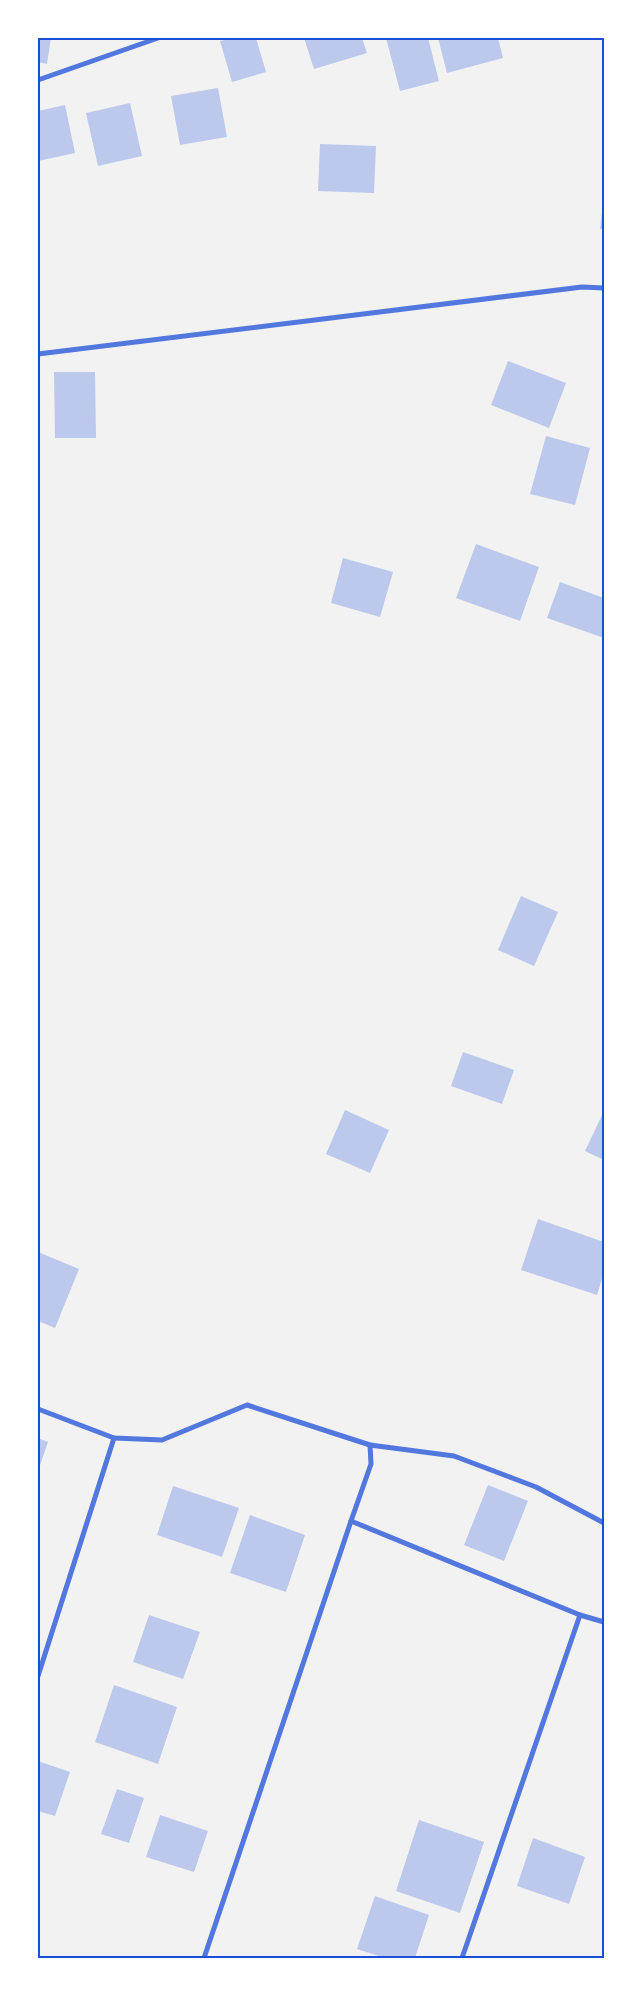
<svg xmlns="http://www.w3.org/2000/svg" width="642" height="1996" font-family="Merriweather,serif">
<rect width="100%" height="100%" fill="#f2f2f2"/>
<g fill="#bdc9ec">
<polygon points="38,38 51,38 47,64 38,62"/>
<polygon points="234,38 256,38 266,72 232,82 220,41"/>
<polygon points="304,38 362,38 367,53 314,69"/>
<polygon points="386,38 428,38 439,81 400,91"/>
<polygon points="438,38 498,38 503,58 447,73"/>
<polygon points="218,88 227,137 180,145 171,96"/>
<polygon points="130,103 142,156 98,166 86,113"/>
<polygon points="65,105 75,153 38,161 38,111"/>
<polygon points="320,144 376,146 374,193 318,191"/>
<polygon points="603,203 604,203 604,229 600,229"/>
<polygon points="508,361 566,383 549,428 491,405"/>
<polygon points="54,372 95,372 96,438 55,438"/>
<polygon points="546,436 590,448 575,505 530,494"/>
<polygon points="476,544 539,567 520,621 456,598"/>
<polygon points="343,558 393,572 380,617 331,603"/>
<polygon points="560,582 604,598 604,638 547,618"/>
<polygon points="521,896 558,912 534,966 498,950"/>
<polygon points="463,1052 514,1070 502,1104 451,1086"/>
<polygon points="345,1110 389,1130 370,1173 326,1154"/>
<polygon points="603,1113 604,1114 604,1160 585,1151"/>
<polygon points="538,1219 604,1242 604,1272 597,1295 521,1270"/>
<polygon points="38,1252 79,1269 55,1328 38,1321"/>
<polygon points="38,1438 48,1442 38,1471"/>
<polygon points="488,1485 528,1501 504,1561 464,1545"/>
<polygon points="173,1486 239,1508 222,1557 157,1535"/>
<polygon points="250,1515 305,1535 286,1592 230,1573"/>
<polygon points="149,1615 200,1632 183,1679 133,1662"/>
<polygon points="114,1685 177,1707 158,1764 95,1742"/>
<polygon points="38,1761 70,1772 55,1816 38,1811"/>
<polygon points="117,1789 144,1798 129,1843 101,1834"/>
<polygon points="160,1815 208,1831 194,1872 146,1857"/>
<polygon points="419,1820 484,1842 460,1913 396,1891"/>
<polygon points="533,1838 585,1857 569,1904 517,1886"/>
<polygon points="375,1896 429,1915 415,1958 385,1958 357,1949"/>
</g>
<g fill="none" stroke-linecap="round" stroke-linejoin="round">
<g stroke="#5277de" stroke-width="5">
<polyline points="38,80 158,38"/>
<polyline points="38,354 582,287 604,288"/>
<polyline points="38,1409 114,1438 162,1440 247,1405 370,1445 371,1464 351,1521 580,1615 604,1622"/>
<polyline points="370,1445 454,1456 536,1487 604,1523"/>
<polyline points="38,1676 114,1438"/>
<polyline points="204,1958 351,1521"/>
<polyline points="462,1958 580,1615"/>
</g>
</g>
<rect width="642" height="1996" fill="none" stroke="#ffffff" stroke-width="78"/>
<rect x="39" y="39" width="564" height="1918" fill="none" stroke="#1d4ed8" stroke-width="2"/>
</svg>
